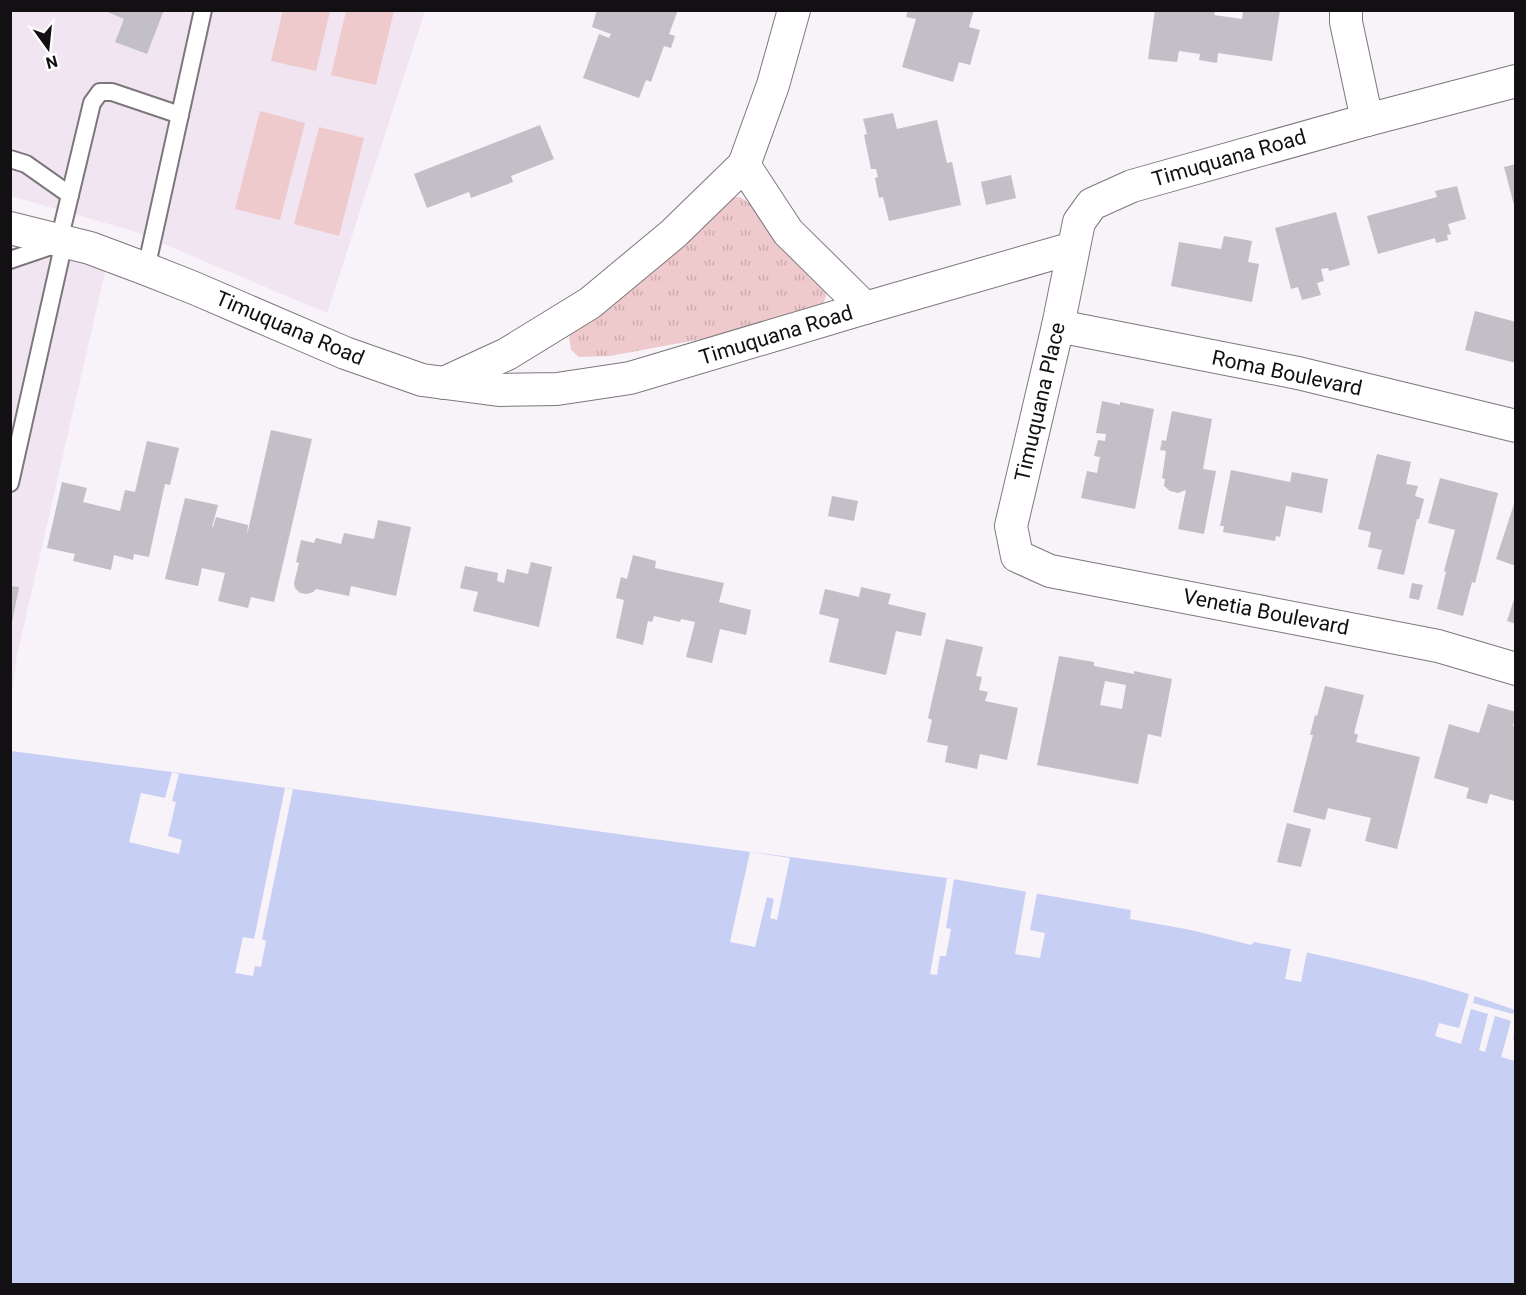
<svg xmlns="http://www.w3.org/2000/svg" width="1526" height="1295" font-family="Roboto,sans-serif">
<defs>
<pattern id="grass-tufts" width="24" height="20" patternUnits="userSpaceOnUse" patternTransform="scale(1.5)"><rect width="24" height="20" fill="#efcacc"/><path d="M3 7l-1-3M5 7V3M7 7l1-3M15 17l-1-3M17 17v-4M19 17l1-3" fill="none" stroke="#ccacae"/></pattern>
</defs>
<rect width="100%" height="100%" fill="#f8f2f9"/>
<g fill="#f1e5f1">
<polygon points="10,11 425,11 327,313 133,231 11,196"/>
<polygon points="11,244 106,268 17,655 11,701"/>
</g>
<polygon fill="url(#grass-tufts)" points="740,197 752,205 828,291 823,304 801,314 707,338 610,356 579,357 571,350 569,336 665,256 728,198"/>
<g fill="#efcacc">
<polygon points="283,10 330,11 316,71 271,61"/>
<polygon points="346,11 394,11 376,85 331,75"/>
<polygon points="260,111 305,123 280,220 235,209"/>
<polygon points="319,127 364,138 339,236 294,224"/>
</g>
<path fill="#c7cff5" d="M11 751 172 772 639 837 947 878 1131 910 1130 919 1191 930 1251 945 1254 942C1342 959 1431 979 1515 1010V1284H11Z"/>
<g fill="#f8f2f9">
<polygon points="172,772 179,774 172,801 176,802 168,836 182,840 179,854 129,842 141,793 165,798"/>
<polygon points="285,788 293,789 262,939 266,941 261,967 255,966 253,976 235,973 243,937 254,939"/>
<polygon points="750,852 790,858 777,920 770,918 774,899 767,897 755,947 730,942"/>
<polygon points="947,878 954,879 946,928 951,929 946,956 940,956 937,975 930,974"/>
<polygon points="1026,891 1037,893 1030,930 1045,933 1040,958 1015,954"/>
<polygon points="1291,949 1307,952 1301,982 1285,979"/>
<polygon points="1469,994 1475,995 1473,1003 1513,1014 1514,1010 1515,1010 1515,1029 1513,1039 1515,1040 1515,1061 1501,1057 1511,1021 1495,1016 1485,1052 1479,1050 1488,1014 1471,1009 1461,1044 1435,1036 1439,1023 1459,1028"/>
</g>
<g fill="#c2bfc7" fill-rule="evenodd">
<polygon points="103,10 164,10 147,54 115,42 124,19"/>
<polygon points="597,10 678,10 669,34 675,36 671,48 664,46 651,82 646,80 639,98 583,78 599,34 609,38 611,34 592,27"/>
<polygon points="908,10 974,10 969,27 980,30 970,65 959,62 953,82 902,67 916,19 906,17"/>
<polygon points="1155,10 1203,10 1215,12 1214,15 1242,19 1243,10 1280,10 1272,61 1218,53 1217,63 1199,60 1200,54 1179,51 1177,62 1148,59"/>
<polygon points="893,113 897,129 937,120 947,163 952,162 961,205 889,221 883,197 879,198 875,178 878,177 876,169 871,169 864,135 867,134 863,119"/>
<polygon points="540,125 554,159 511,176 513,182 471,198 469,192 427,208 414,174"/>
<polygon points="1516,164 1516,209 1515,209 1504,167"/>
<polygon points="1011,175 1016,198 986,205 981,182"/>
<polygon points="1457,186 1466,219 1448,224 1451,234 1447,235 1448,240 1436,243 1435,238 1378,254 1367,216 1437,197 1435,191"/>
<polygon points="1336,212 1350,265 1329,271 1328,268 1321,269 1324,281 1317,283 1321,295 1302,300 1298,287 1291,289 1275,228"/>
<polygon points="1224,236 1252,241 1248,262 1259,264 1252,302 1171,286 1179,242 1221,249"/>
<polygon points="1475,311 1516,322 1516,363 1465,350"/>
<polygon points="1102,401 1120,405 1120,402 1154,409 1135,509 1081,498 1087,471 1097,473 1100,457 1094,456 1098,440 1105,441 1106,434 1096,433"/>
<polygon points="1172,411 1212,419 1203,469 1216,471 1204,534 1178,529 1186,490 1178,493 1170,491 1164,486 1165,479 1162,478 1166,451 1160,450 1162,440 1166,441"/>
<polygon points="271,430 312,439 274,602 251,597 248,608 218,601 225,573 202,568 198,586 165,579 185,498 218,505 212,527 213,527 216,517 248,525 247,535"/>
<polygon points="147,441 179,448 170,485 165,484 149,557 134,554 133,560 114,555 111,570 73,561 75,554 47,548 62,482 87,488 83,502 120,511 125,490 135,492"/>
<polygon points="1377,454 1411,462 1406,484 1418,486 1415,496 1424,499 1419,519 1417,519 1404,575 1377,569 1382,550 1368,547 1371,532 1358,529"/>
<polygon points="1231,470 1290,482 1292,472 1328,479 1322,513 1286,506 1280,537 1276,536 1275,541 1223,532 1224,526 1220,526"/>
<polygon points="1440,478 1498,493 1475,583 1472,582 1463,616 1437,609 1446,572 1444,571 1455,530 1428,523"/>
<polygon points="832,496 858,501 854,521 828,516"/>
<polygon points="1516,498 1516,566 1496,559"/>
<polygon points="378,520 411,527 396,596 351,586 349,596 316,589 313,592 307,594 300,593 295,588 294,583 299,563 296,562 301,540 314,543 316,538 341,544 344,533 374,539"/>
<polygon points="633,555 656,561 655,568 724,583 719,602 751,610 746,635 720,629 712,663 686,657 695,622 681,619 680,622 654,616 652,622 648,621 643,645 616,638 624,600 616,598 621,577 627,579"/>
<polygon points="531,562 552,567 539,627 473,611 478,592 460,588 465,566 498,573 497,581 504,583 507,569 528,574"/>
<polygon points="1412,583 1423,585 1419,600 1409,598"/>
<polygon points="10,586 19,587 12,623 10,623"/>
<polygon points="861,587 891,594 888,604 926,613 921,636 896,631 886,675 829,662 839,619 819,614 825,589 859,597"/>
<polygon points="1515,596 1516,596 1516,624 1507,621"/>
<polygon points="946,639 983,647 976,676 982,677 979,690 988,692 985,701 1018,708 1007,760 980,754 977,769 945,762 948,746 927,742 932,720 928,718"/>
<path d="M1059 656 1094 662V666L1134 674V671L1172 679 1161 737 1148 734 1138 784 1037 765ZM1105 681 1126 685 1122 709 1100 705Z"/>
<polygon points="1325,686 1364,695 1354,733 1358,735 1356,742 1420,757 1397,849 1365,841 1371,818 1328,808 1325,820 1293,812 1313,735 1310,735 1315,715 1317,716"/>
<polygon points="1488,704 1516,712 1513,726 1516,727 1516,796 1514,801 1490,794 1487,804 1466,798 1469,788 1434,778 1449,724 1479,733"/>
<polygon points="1287,823 1311,829 1301,867 1277,862"/>
</g>
<g fill="none" stroke-linecap="round" stroke-linejoin="round">
<defs>
<g id="service">
<polyline points="10,159 26,164 70,195"/>
<polyline points="59,241 92,103 100,92 112,92 180,115"/>
<polyline points="10,260 57,244"/>
<polyline points="146,269 203,10"/>
<polyline points="10,483 64,242"/>
</g>
<g id="minor">
<polyline points="794,10 773,85 744,165 788,232 865,308"/>
<polyline points="1346,10 1346,22 1367,120"/>
<polyline points="1516,81 1367,120 1132,186 1092,204 1079,222 1058,326 1011,526 1017,556 1050,571 1438,646 1516,669"/>
<polyline points="10,228 90,248 146,269 194,288 345,353 422,380 499,390 557,389 630,378 865,308 1073,248"/>
<polyline points="1058,326 1298,373 1516,426"/>
<polyline points="444,383 507,354 590,303 673,234 744,165"/>
</g>
</defs>
<use href="#service" stroke="#7d777d" stroke-width="20"/>
<use href="#minor" stroke="#7d777d" stroke-width="34"/>
<use href="#service" stroke="#fff" stroke-width="16"/>
<use href="#minor" stroke="#fff" stroke-width="32"/>
</g>
<g text-anchor="middle" stroke-width="5" stroke-linejoin="round" paint-order="stroke">
<g font-size="21" fill="#121012" stroke="#fff">
<text transform="translate(1229 158) rotate(-16)" y="7">Timuquana Road</text>
<text transform="translate(290 328) rotate(23)" y="7">Timuquana Road</text>
<text transform="translate(776 335) rotate(-17)" y="7">Timuquana Road</text>
<text transform="translate(1287 373) rotate(12)" y="7">Roma Boulevard</text>
<text transform="translate(1040 402) rotate(-77)" y="7">Timuquana Place</text>
<text transform="translate(1266 612) rotate(11)" y="7">Venetia Boulevard</text>
</g>
</g>
<rect width="1526" height="1295" fill="none" stroke="#121012" stroke-width="24"/>
<g transform="translate(48 48) rotate(165)" stroke="#ffffff" stroke-width="4.5" paint-order="stroke">
<path d="M0-4.5L10 22L0 15L-10 22Z" fill="#121012"/>
<text y="-9" font-size="16" font-weight="bold" text-anchor="middle" fill="#121012">N</text>
</g>
</svg>
